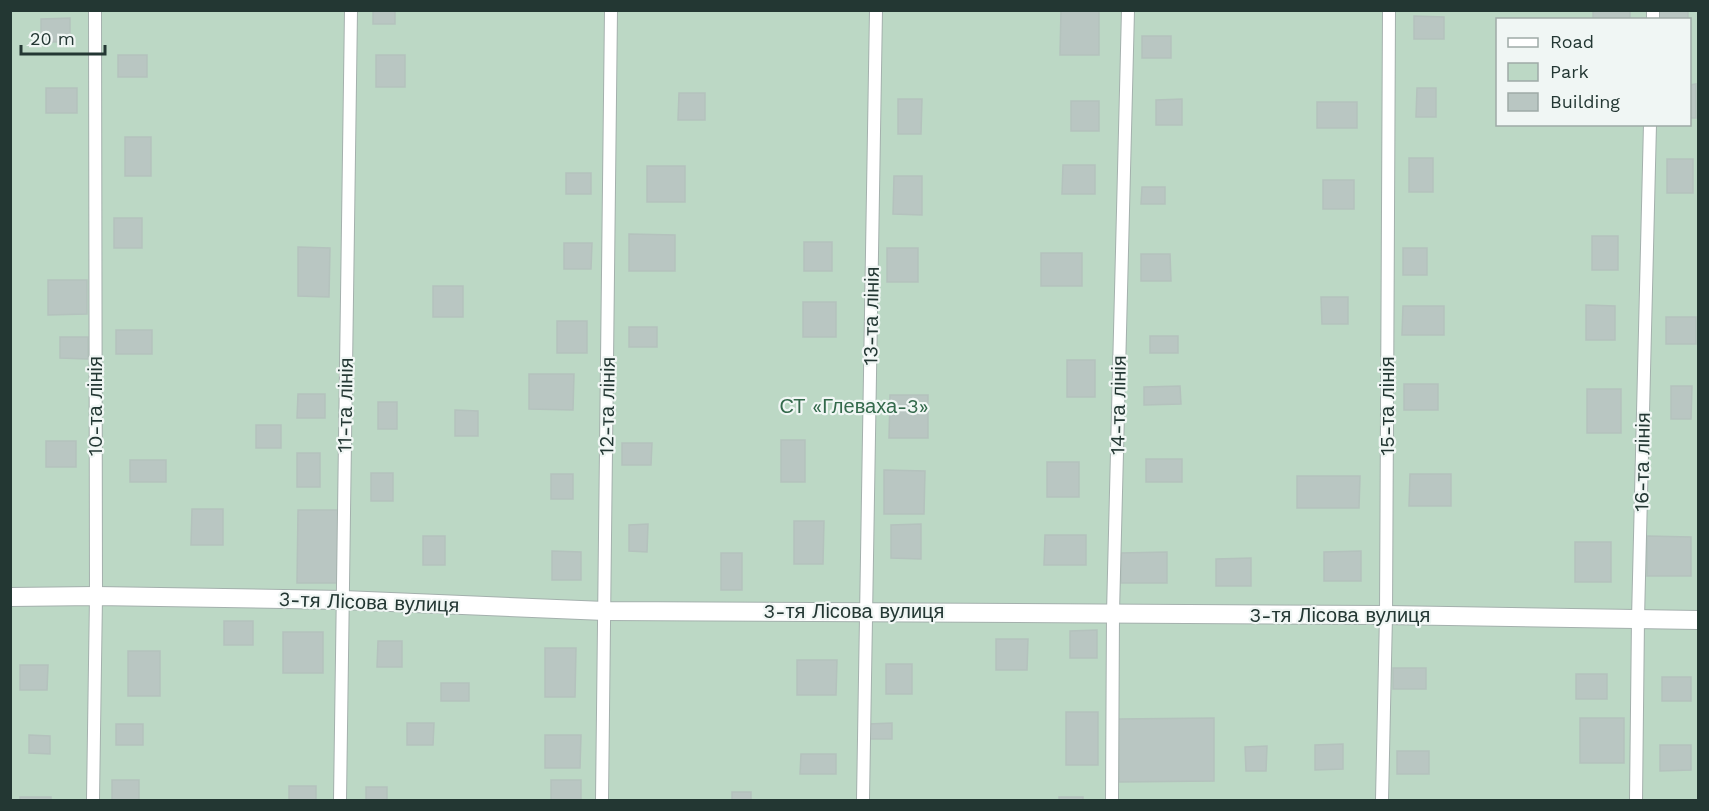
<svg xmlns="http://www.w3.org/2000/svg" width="1709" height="811" font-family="'Work Sans',sans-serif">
<rect width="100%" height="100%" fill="#e0e9e6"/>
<path fill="#bcd8c5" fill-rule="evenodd" d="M11 11H1698V800H11ZM1498 20H1690V124H1498Z"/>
<g fill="#b9c6c2" stroke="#b4c2bd" stroke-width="1.5">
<rect x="373" y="10" width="22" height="14"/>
<polygon points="1061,10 1099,10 1099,55 1060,55"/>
<rect x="1593" y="10" width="37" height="10"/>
<rect x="1657" y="10" width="31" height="10"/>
<polygon points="1414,16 1444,17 1444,39 1414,39"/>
<polygon points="70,18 70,42 41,42 41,19"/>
<rect x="1142" y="36" width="29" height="22"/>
<rect x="118" y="55" width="29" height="22"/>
<rect x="376" y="55" width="29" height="32"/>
<polygon points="1696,84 1696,118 1690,118 1690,85"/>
<rect x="46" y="88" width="31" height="25"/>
<polygon points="1417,88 1436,88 1436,117 1416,117"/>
<polygon points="679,93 705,93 705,120 678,120"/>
<polygon points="898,99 922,99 921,134 898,134"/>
<polygon points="1182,99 1182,125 1156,125 1156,100"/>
<rect x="1071" y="101" width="28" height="30"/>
<rect x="1317" y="102" width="40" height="26"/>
<rect x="125" y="137" width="26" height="39"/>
<rect x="1409" y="158" width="24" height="34"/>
<rect x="1667" y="159" width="26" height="34"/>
<polygon points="1063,165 1095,165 1095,194 1062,194"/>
<rect x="647" y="166" width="38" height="36"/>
<rect x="566" y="173" width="25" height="21"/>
<polygon points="894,176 922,176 922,215 893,214"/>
<rect x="1323" y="180" width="31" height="29"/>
<polygon points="1142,187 1165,187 1165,204 1141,204"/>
<rect x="114" y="218" width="28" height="30"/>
<polygon points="629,234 675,235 675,271 629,271"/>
<rect x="1592" y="236" width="26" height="34"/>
<rect x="804" y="242" width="28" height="29"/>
<polygon points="564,243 592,243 591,269 564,269"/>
<polygon points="298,247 330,248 329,297 298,296"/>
<rect x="887" y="248" width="31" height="34"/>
<rect x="1403" y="248" width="24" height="27"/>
<rect x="1041" y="253" width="41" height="33"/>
<polygon points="1141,254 1170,254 1171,281 1141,281"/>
<polygon points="48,280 87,280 87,314 48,315"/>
<rect x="433" y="286" width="30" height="31"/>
<polygon points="1321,297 1348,297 1348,324 1322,324"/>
<rect x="803" y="302" width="33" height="35"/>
<polygon points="1586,305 1615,306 1615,340 1586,340"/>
<polygon points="1403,306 1444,306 1444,335 1402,335"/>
<rect x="1666" y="317" width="30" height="27"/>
<rect x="557" y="321" width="30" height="32"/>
<rect x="629" y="327" width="28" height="20"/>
<rect x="116" y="330" width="36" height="24"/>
<rect x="1150" y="336" width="28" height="17"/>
<polygon points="60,337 88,337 88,359 60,358"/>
<rect x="1067" y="360" width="28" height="37"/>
<polygon points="529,374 574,374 573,410 529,409"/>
<rect x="1404" y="384" width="34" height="26"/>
<polygon points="1180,386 1181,404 1144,405 1144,387"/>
<polygon points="1671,386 1692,386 1691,419 1671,419"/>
<rect x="1587" y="389" width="34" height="44"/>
<polygon points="298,394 325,394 325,418 297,418"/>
<polygon points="890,395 928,395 928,438 889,438"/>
<rect x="378" y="402" width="19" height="27"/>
<polygon points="455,410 478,411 478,436 455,436"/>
<rect x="256" y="425" width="25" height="23"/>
<rect x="781" y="440" width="24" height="42"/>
<rect x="46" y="441" width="30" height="26"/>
<polygon points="622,443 652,443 651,465 622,465"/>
<rect x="297" y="453" width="23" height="34"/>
<rect x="1146" y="459" width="36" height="23"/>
<rect x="130" y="460" width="36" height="22"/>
<rect x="1047" y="462" width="32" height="35"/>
<polygon points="884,470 925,471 924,514 884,514"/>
<rect x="371" y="473" width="22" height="28"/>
<rect x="551" y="474" width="22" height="25"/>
<polygon points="1410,474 1451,474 1451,506 1409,506"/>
<polygon points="1297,476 1360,476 1359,508 1297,508"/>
<polygon points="192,509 223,509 223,545 191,545"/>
<polygon points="298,510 338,510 338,583 297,583"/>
<polygon points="794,521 824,521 823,564 794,564"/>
<polygon points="648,524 647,552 629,551 629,525"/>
<polygon points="921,524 921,559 891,558 891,525"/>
<polygon points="1045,535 1086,535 1086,565 1044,565"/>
<rect x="423" y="536" width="22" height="29"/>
<polygon points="1647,536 1691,537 1691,576 1647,576"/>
<rect x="1575" y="542" width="36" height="40"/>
<polygon points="552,551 581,552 581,580 552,580"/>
<polygon points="1361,551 1361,581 1324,581 1324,552"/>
<polygon points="1167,552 1167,583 1121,583 1121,553"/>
<rect x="721" y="553" width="21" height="37"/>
<polygon points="1251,558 1251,586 1216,586 1216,559"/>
<rect x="224" y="621" width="29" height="24"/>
<polygon points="1097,630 1097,658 1070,658 1070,631"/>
<rect x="283" y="632" width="40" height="41"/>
<polygon points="996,639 1028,639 1027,670 996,670"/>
<polygon points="378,641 402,641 402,667 377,667"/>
<polygon points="545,648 576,648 575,697 545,697"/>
<rect x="128" y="651" width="32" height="45"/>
<polygon points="797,660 837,660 836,695 797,695"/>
<rect x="886" y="664" width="26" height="30"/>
<polygon points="20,665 48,665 47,690 20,690"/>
<rect x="1393" y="668" width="33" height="21"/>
<rect x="1576" y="674" width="31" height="25"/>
<rect x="1662" y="677" width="29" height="24"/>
<rect x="441" y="683" width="28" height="18"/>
<rect x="1066" y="712" width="32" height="53"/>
<polygon points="1214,718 1214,781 1119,782 1118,719"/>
<rect x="1580" y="718" width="44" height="45"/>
<polygon points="407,723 434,723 433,745 407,745"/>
<polygon points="892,723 892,739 868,739 868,724"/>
<rect x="116" y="724" width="27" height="21"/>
<polygon points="29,735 50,736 50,754 29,753"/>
<polygon points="545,735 581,735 580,768 545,768"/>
<polygon points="1343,744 1343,769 1315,770 1315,745"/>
<polygon points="1660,745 1691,745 1691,770 1660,771"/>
<polygon points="1267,746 1266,771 1246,771 1245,747"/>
<rect x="1397" y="751" width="32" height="23"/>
<polygon points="801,754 836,754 836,774 800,774"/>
<rect x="112" y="780" width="27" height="20"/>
<rect x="551" y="780" width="30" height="20"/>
<rect x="289" y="786" width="27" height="14"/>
<rect x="366" y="787" width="21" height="13"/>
<rect x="732" y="792" width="19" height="8"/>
<rect x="20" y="797" width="31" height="3"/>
<rect x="1059" y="797" width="24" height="3"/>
</g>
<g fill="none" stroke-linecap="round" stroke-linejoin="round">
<defs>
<g id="service">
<polyline points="1653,20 1653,10"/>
<polyline points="93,800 96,596 95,10"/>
<polyline points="340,800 351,10"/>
<polyline points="602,800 611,10"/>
<polyline points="863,800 876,10"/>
<polyline points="1112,800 1113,613 1128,10"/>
<polyline points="1382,800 1386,615 1389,10"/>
<polyline points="1636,800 1638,619 1650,124"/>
</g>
<polyline id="minor" points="10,597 96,596 343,600 605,611 1386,615 1698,620"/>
</defs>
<use href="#service" stroke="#a4b0ad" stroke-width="14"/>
<use href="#minor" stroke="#a4b0ad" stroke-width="20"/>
<use href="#service" stroke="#fff" stroke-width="12"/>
<use href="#minor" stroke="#fff" stroke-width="18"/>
</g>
<g text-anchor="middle" stroke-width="4.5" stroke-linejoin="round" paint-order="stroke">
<g font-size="20" fill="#233733" stroke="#f0f6f4">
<text transform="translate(871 316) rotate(-89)" y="7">13-та лінія</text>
<text transform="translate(345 405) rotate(-89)" y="7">11-та лінія</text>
<text transform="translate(1118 405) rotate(-89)" y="7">14-та лінія</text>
<text transform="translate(95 406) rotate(-90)" y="7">10-та лінія</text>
<text transform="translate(607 406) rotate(-89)" y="7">12-та лінія</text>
<text transform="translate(1387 406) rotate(-90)" y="7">15-та лінія</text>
<text transform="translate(1642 462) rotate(-89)" y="7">16-та лінія</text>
<text transform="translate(369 602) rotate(2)" y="7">3-тя Лісова вулиця</text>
<text x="854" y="618">3-тя Лісова вулиця</text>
<text x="1340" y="622">3-тя Лісова вулиця</text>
</g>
<g font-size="20" fill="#33694b" stroke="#f0f6f4">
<text x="854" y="413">СТ «Глеваха-3»</text>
</g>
</g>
<rect width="1709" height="811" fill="none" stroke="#233733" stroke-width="24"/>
<rect x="1496" y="18" width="195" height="108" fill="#f0f6f4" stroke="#9eaaa7" stroke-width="1.5"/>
<rect x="1508" y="38" width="30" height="9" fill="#ffffff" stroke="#9eaaa7" stroke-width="1.5"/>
<text x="1550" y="48" font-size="18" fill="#233733">Road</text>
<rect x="1508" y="63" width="30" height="18" fill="#bcd8c5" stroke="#9eaaa7" stroke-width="1.5"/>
<text x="1550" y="78" font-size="18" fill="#233733">Park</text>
<rect x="1508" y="93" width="30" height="18" fill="#b9c6c2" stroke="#9eaaa7" stroke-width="1.5"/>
<text x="1550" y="108" font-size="18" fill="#233733">Building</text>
<path d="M21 45v9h84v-9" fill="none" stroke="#233733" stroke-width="3"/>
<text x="30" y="45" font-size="18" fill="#233733" stroke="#f0f6f4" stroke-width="4.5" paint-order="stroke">20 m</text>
</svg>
